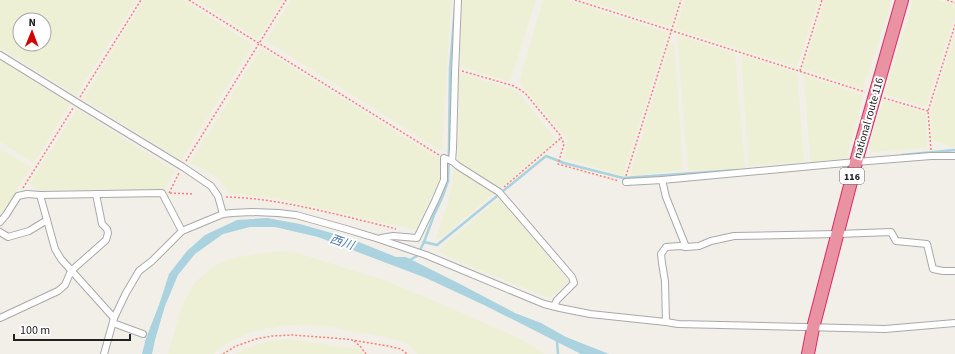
<svg xmlns="http://www.w3.org/2000/svg" width="955" height="354" font-family="'Source Sans 3','Noto Sans JP',sans-serif">
<rect width="100%" height="100%" fill="#f2efe9"/>
<g fill="#eef0d5" fill-rule="evenodd">
<path d="M0 0H137L76 95 0 48ZM20 20H44V44H20Z"/>
<polygon points="144,0 183,0 253,45 181,160 83,99"/>
<polygon points="196,0 283,0 258,39"/>
<polygon points="291,0 451,0 442,151 266,41"/>
<polygon points="462,0 536,0 510,82 460,66"/>
<polygon points="543,0 566,0 668,33 623,176 564,158 568,140 519,82"/>
<polygon points="585,0 679,0 670,27"/>
<polygon points="685,0 819,0 797,67 675,29"/>
<polygon points="825,0 892,0 863,89 803,69"/>
<polygon points="913,0 938,0 955,5 955,17 926,107 884,94"/>
<polygon points="677,35 735,54 745,168 688,171"/>
<polygon points="955,35 955,148 932,140 931,111"/>
<polygon points="670,43 674,43 683,170 630,176"/>
<polygon points="261,48 441,160 440,179 416,230 280,199 229,193 218,178 203,169 190,163"/>
<polygon points="741,55 797,73 804,162 749,166"/>
<polygon points="0,60 70,104 34,163 0,142"/>
<polygon points="459,73 512,89 519,93 556,140 500,188 458,163"/>
<polygon points="803,75 863,95 847,158 811,162"/>
<polygon points="883,100 926,113 927,148 872,152 869,146"/>
<polygon points="77,109 175,171 164,189 39,190 30,183"/>
<polygon points="0,149 31,167 12,197 0,215"/>
<polygon points="456,169 460,169 495,192 451,230 437,240 436,237 447,205 452,186 454,170"/>
<polygon points="499,198 569,281 550,298 487,273 437,251"/>
<polygon points="279,251 294,252 381,279 428,298 523,340 545,354 417,354 414,350 405,342 374,335 331,327 290,325 251,332 220,347 213,354 168,354 182,305 195,282 216,265 228,260 240,257"/>
<polygon points="288,339 360,349 363,354 235,354 249,347 269,341"/>
</g>
<polygon fill="#aad3df" points="267,218 300,224 349,238 396,257 406,257 460,284 515,313 541,323 566,337 609,354 581,354 486,306 426,278 318,237 275,227 250,227 223,234 195,254 178,275 165,306 155,340 152,354 142,354 146,338 159,305 169,274 187,251 205,235 237,220"/>
<g fill="none" stroke-linecap="round" stroke-linejoin="round">
<g stroke="#aad3df" stroke-width="2.5">
<polyline points="902,155 955,150"/>
<polyline points="424,242 437,245 546,156 564,163 623,178 738,170"/>
<polyline points="408,261 417,256 424,242 434,215 442,198 448,181 449,150 450,68 455,8"/>
<polyline points="557,341 558,354"/>
</g>
<defs>
<g id="street">
<polyline points="0,55 81,105 183,167 211,186 218,196 223,214"/>
<polyline points="452,161 453,149 455,73 458,0"/>
<polyline points="662,180 666,197 686,247"/>
<polyline points="626,182 662,180 856,162 931,156 955,156"/>
<polyline points="40,195 55,249 61,259 114,318"/>
<polyline points="0,222 6,215 18,196 27,194 40,195 162,193 182,231"/>
<polyline points="0,232 8,237 29,231 47,220"/>
<polyline points="381,238 393,236 417,238 435,201 444,180 444,158 452,161 458,166 499,192 572,277 574,283 557,300 554,306"/>
<polyline points="0,318 58,291 65,285 71,271 106,240 108,233 107,229 102,224 96,194"/>
<polyline points="666,322 665,281 662,263 661,254 666,247 680,246 686,247 699,246 711,241 734,236 838,234 891,232 896,241 927,244 933,269 943,271 955,271"/>
<polyline points="113,323 143,334"/>
<polyline points="104,354 114,318 126,293 139,271 152,261 182,231 223,214 232,213 252,212 278,213 296,215 346,229 379,239 426,255 544,304 560,308 590,314 666,322 678,324 885,329 955,323"/>
</g>
<polyline id="highway" points="808,354 813,328 859,151 902,0"/>
</defs>
<use href="#street" stroke="#a9a9a9" stroke-width="8"/>
<use href="#highway" stroke="#dc2a67" stroke-width="14"/>
<g stroke="#fa8072" stroke-width="1.5" stroke-dasharray="2 2" stroke-linecap="butt">
<polyline points="189,0 439,155"/>
<polyline points="575,0 865,92"/>
<polyline points="947,0 955,3"/>
<polyline points="462,71 514,86 525,93 560,135 564,144 558,164 619,181"/>
<polyline points="800,71 822,0"/>
<polyline points="80,97 141,0"/>
<polyline points="884,98 928,111"/>
<polyline points="931,150 928,111 955,25"/>
<polyline points="186,161 286,0"/>
<polyline points="626,176 681,0"/>
<polyline points="504,187 561,138"/>
<polyline points="23,188 73,108"/>
<polyline points="169,193 179,173"/>
<polyline points="170,193 194,194"/>
<path d="M226 197C269 198 310 208 352 218 367 222 382 225 396 229"/>
<polyline points="354,341 360,346 366,354"/>
<polyline points="223,354 236,346 256,339 272,336 292,335 346,339 388,346 401,349 407,354"/>
</g>
<use href="#street" stroke="#fff" stroke-width="6"/>
<use href="#highway" stroke="#e892a2" stroke-width="12"/>
</g>
<g text-anchor="middle" stroke-width="4" stroke-linejoin="round" paint-order="stroke">
<rect fill="#fff" stroke="#646464" stroke-width="1" x="840" y="168" width="24" height="16" rx="3"/>
<g font-size="10" font-weight="bold" fill="#222">
<text x="852" y="180">116</text>
</g>
<g font-size="11" fill="#222" stroke="#fff">
<text transform="translate(868 118) rotate(-74)" y="4">national route 116</text>
</g>
<g font-size="12" font-style="italic" fill="#4a7aab" stroke="#fff">
<text transform="translate(342 242) rotate(19)" y="4">西川</text>
</g>
</g>
<g transform="translate(32 32) rotate(1)"><circle r="19" fill="#ffffff" stroke="#a7a7a7"/>
<path d="M0-3L7 15L0 10L-7 15Z" fill="#d40000"/>
<text y="-6" font-size="11" font-weight="bold" text-anchor="middle" fill="#222222">N</text>
</g>
<path d="M14 334v6h116v-6" fill="none" stroke="#222222" stroke-width="2"/>
<text x="20" y="334" font-size="12" fill="#222222" stroke="#ffffff" stroke-width="3" paint-order="stroke">100 m</text>
</svg>
